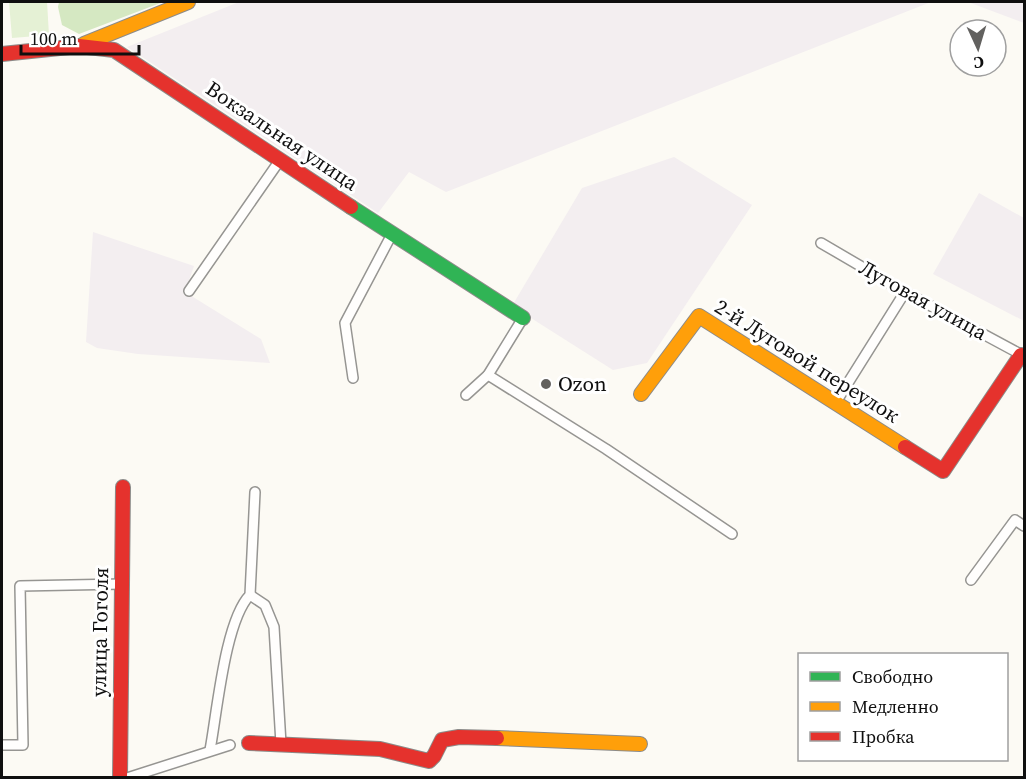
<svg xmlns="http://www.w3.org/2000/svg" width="1026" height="779" font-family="'Source Serif 4',serif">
<rect width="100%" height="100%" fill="#fcfaf4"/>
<g fill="#f3eef0">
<polygon points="239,2 931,2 446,192 409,172 378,213 127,47"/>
<polygon points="968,2 1024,2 1024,23"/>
<polygon points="674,157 752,205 647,363 613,370 512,306 582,188"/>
<polygon points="979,193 1024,218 1024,321 933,274"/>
<polygon points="93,232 194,266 185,292 261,339 270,363 138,354 97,348 86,342"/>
</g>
<polygon fill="#e5f1d5" points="9,2 47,2 49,35 12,38"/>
<polygon fill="#d5e8c2" points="59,2 163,2 79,34 62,25 58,7"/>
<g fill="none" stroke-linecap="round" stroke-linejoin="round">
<defs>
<g id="street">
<polyline points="821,243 905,292 1024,356"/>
<polyline points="189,291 280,160"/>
<polyline points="488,375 606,449 732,534"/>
<polyline points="353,378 345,323 392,234"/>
<polyline points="466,395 488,375 523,318"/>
<polyline points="836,402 905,292"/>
<polyline points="971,580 1015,520 1024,526"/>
<polyline points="250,595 265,605 274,627 281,744"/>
<polyline points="2,745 23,745 20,586 122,584"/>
<path d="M210 750C217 713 225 620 250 595L255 492"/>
<polyline points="127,778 230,745"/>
</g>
<polyline id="fast" points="351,207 523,318"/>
<g id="slow">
<polyline points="84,44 188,2"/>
<polyline points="641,394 699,316 905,447"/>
<polyline points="497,738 640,744"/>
</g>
<g id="jam">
<polyline points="2,54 79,46 114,50 351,207"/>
<polyline points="905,447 943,471 1021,355"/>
<polyline points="249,743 380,749 429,761 434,756 442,740 459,737 497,738"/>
<polyline points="120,778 123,487"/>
</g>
</defs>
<use href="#street" stroke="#969592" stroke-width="12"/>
<use href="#fast" stroke="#8c8b89" stroke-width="16"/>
<use href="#slow" stroke="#8c8b89" stroke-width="16"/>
<use href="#jam" stroke="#8c8b89" stroke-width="16"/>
<use href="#street" stroke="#fffefd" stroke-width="9"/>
<use href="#fast" stroke="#30b455" stroke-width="14"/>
<use href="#slow" stroke="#ff9f0a" stroke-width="14"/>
<use href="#jam" stroke="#e5322d" stroke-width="14"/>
</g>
<circle fill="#62615f" stroke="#fff" stroke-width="2" cx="546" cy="384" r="6"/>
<g text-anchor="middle" stroke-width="6" stroke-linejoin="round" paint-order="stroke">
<g font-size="21" fill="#0f0f0f" stroke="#fff">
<text transform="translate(282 136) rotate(34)" y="7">Вокзальная улица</text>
<text transform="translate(923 300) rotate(29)" y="7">Луговая улица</text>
<text transform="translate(807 361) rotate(32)" y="7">2-й Луговой переулок</text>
<text transform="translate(100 632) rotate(-89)" y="7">улица Гоголя</text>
</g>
<g font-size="21" fill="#0f0f0f" stroke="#fff" text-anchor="start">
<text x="558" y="391">Ozon</text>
</g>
</g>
<rect width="1026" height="779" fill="none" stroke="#0f0f0f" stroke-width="6"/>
<rect x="798" y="653" width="210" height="108" fill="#ffffff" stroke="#9f9f9f" stroke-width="1.5"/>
<rect x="810" y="672" width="30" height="9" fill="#30b455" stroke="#9f9f9f" stroke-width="1.5"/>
<text x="852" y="683" font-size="18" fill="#0f0f0f">Свободно</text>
<rect x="810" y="702" width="30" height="9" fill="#ff9f0a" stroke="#9f9f9f" stroke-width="1.5"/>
<text x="852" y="713" font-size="18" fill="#0f0f0f">Медленно</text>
<rect x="810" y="732" width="30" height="9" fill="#e5322d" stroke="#9f9f9f" stroke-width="1.5"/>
<text x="852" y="743" font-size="18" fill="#0f0f0f">Пробка</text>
<g transform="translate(978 48) rotate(176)"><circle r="28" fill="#ffffff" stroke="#9f9f9f" stroke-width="1.5"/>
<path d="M0-4.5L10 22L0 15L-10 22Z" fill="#62615f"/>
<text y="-9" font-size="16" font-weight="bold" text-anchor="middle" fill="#0f0f0f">С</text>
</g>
<path d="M21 45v9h118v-9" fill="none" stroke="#0f0f0f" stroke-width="3"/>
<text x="30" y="45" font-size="18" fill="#0f0f0f" stroke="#ffffff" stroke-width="4.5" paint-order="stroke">100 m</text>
</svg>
